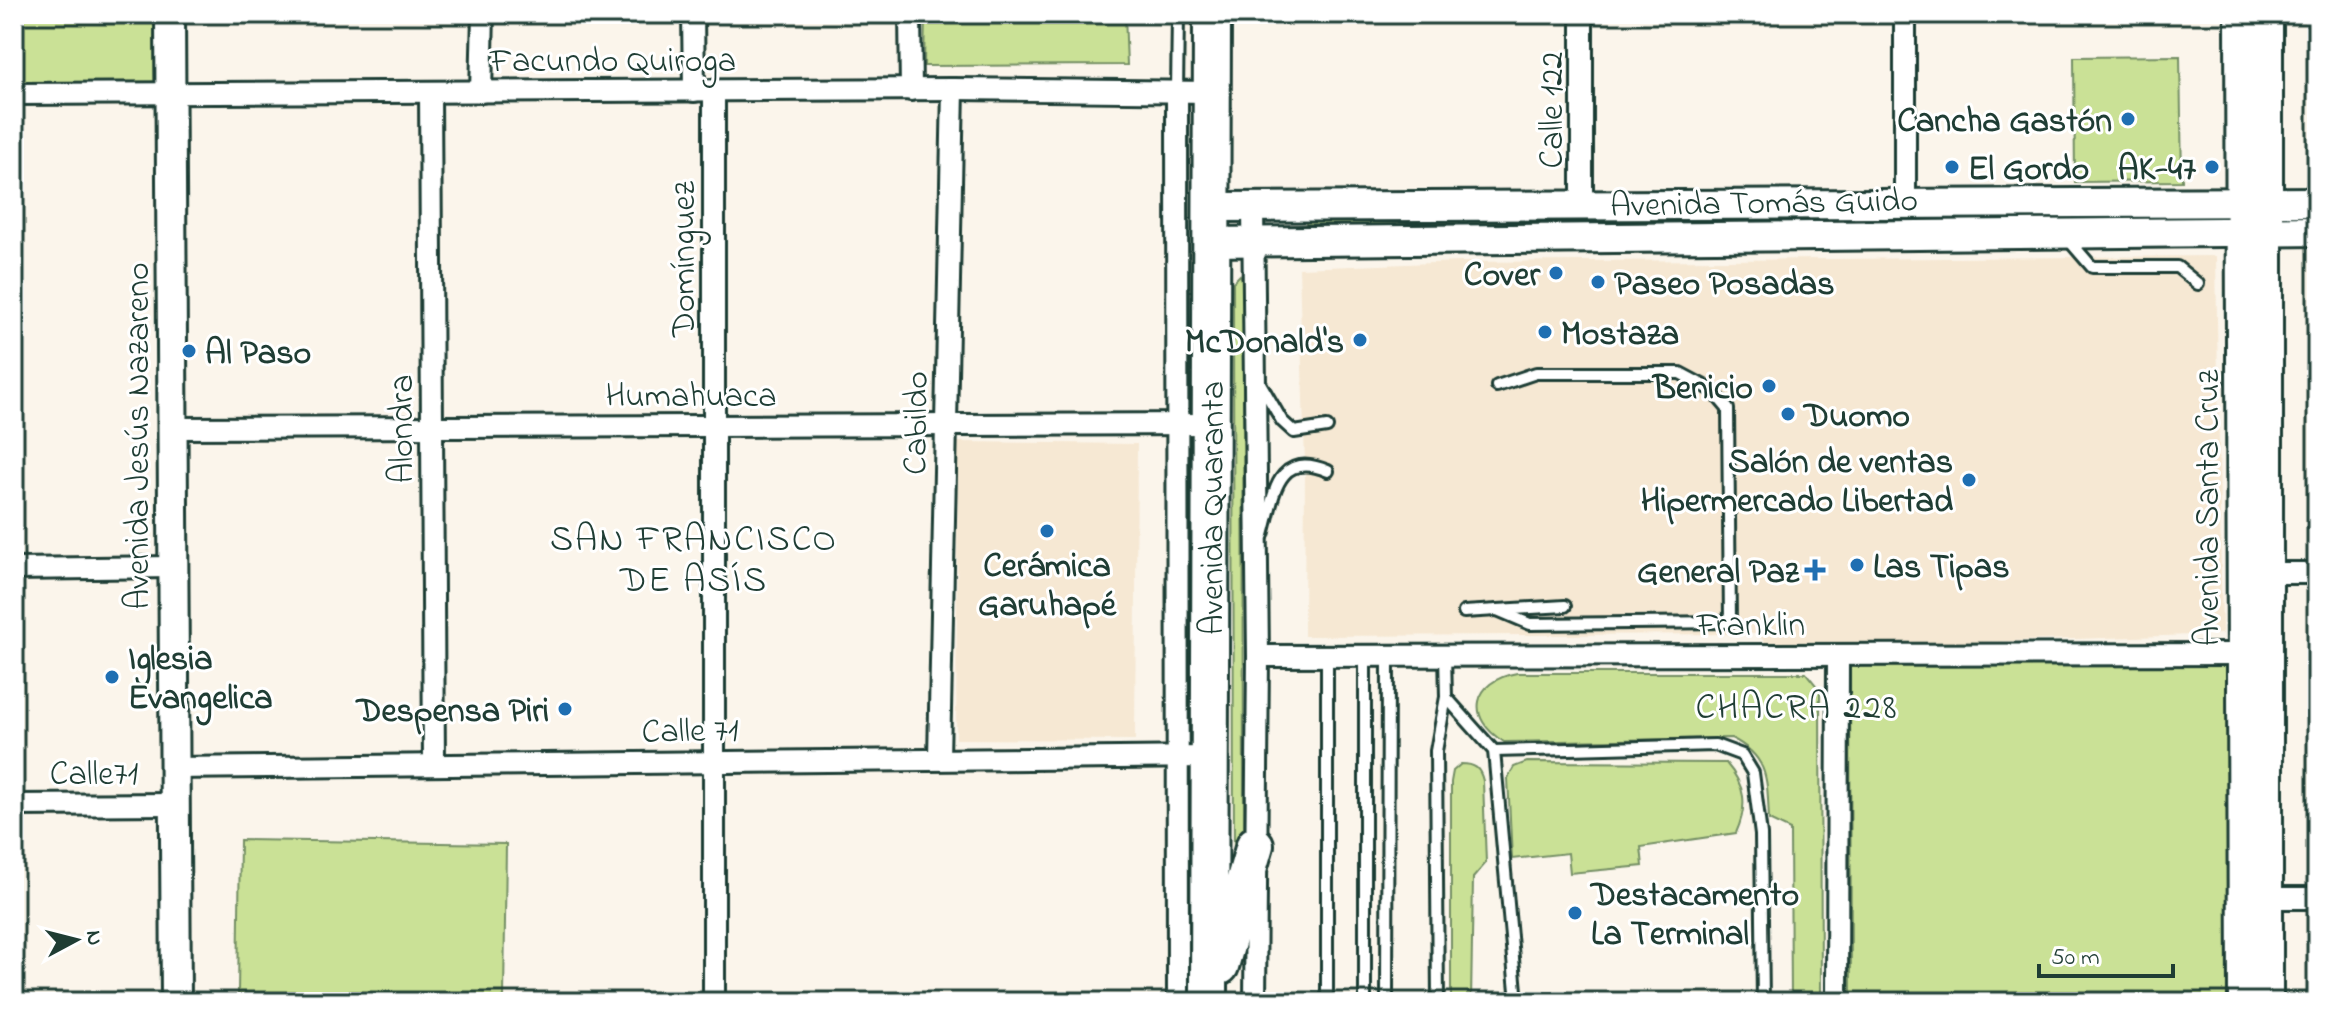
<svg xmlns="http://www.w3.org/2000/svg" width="2331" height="1016" font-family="'Indie Flower',sans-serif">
<rect width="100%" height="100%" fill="#fbf5eb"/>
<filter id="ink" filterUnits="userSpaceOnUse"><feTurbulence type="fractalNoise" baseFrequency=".0125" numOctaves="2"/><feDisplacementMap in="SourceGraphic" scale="16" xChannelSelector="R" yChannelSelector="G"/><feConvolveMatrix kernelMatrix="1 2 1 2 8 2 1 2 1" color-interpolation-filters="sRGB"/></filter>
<g filter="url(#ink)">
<g fill="#f6e8d3">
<polygon points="2216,256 2222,634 1772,649 1757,634 1304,636 1305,465 1299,268 1460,262"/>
<polygon points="958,442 1137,444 1135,740 956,739"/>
</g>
<g fill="#cae196" stroke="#748f65" stroke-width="2">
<polygon points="14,14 154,14 155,82 14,84"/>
<polygon points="925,14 1125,14 1127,65 924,66"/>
<polygon points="2180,56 2182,181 2075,182 2074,57"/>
<polygon points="2212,210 2212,223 1306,225 1305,211"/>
<polygon points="1240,275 1243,281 1244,844 1234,907 1233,282"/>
<polygon points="1850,664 2230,664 2231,1002 1851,1002"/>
<path d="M1517 673H1806L1820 690 1821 1002H1791L1790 830 1769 820C1767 782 1770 757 1731 738L1504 742C1465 718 1472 681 1517 673Z"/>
<path d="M1527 762 1726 763C1746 786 1748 806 1736 833L1641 847 1643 866 1570 873 1568 853 1512 859 1508 778 1514 767Z"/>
<path d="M1461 764C1475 764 1480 768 1483 781L1486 863 1473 878 1471 1002H1451V782L1453 771Z"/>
<polygon points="240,840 506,844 504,998 238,994"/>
</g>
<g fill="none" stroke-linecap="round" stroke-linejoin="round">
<defs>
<g id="lane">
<polyline points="1177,92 1178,14"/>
<polyline points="2067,238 2092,267 2177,267 2198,284"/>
<polyline points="1260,383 1282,421 1294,432 1327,427"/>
<polyline points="1497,386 1536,373 1680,373 1712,390 1728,409 1730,622 1530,624 1497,610"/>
<path d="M1263 535C1274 497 1275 449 1328 471"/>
<polyline points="1464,612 1565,606"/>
<polyline points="1446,697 1494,751 1517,1002"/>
<polyline points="1494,751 1715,745 1742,755 1753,773 1761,835 1763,1002"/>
<polyline points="1327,1002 1327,655"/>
<polyline points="1365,1002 1365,655"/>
<polyline points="1387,1002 1388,655"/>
<polyline points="1438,1002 1436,751 1446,697 1445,655"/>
</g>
<g id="street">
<polyline points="693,14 694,91"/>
<polyline points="910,14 911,90"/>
<polyline points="1582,14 1582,205"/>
<polyline points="1905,14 1905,204"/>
<polyline points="714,91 714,1002"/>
<polyline points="430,92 434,765"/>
<polyline points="481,92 483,14"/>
<polyline points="1177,92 1178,1002"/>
<polyline points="14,94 953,89 1212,92"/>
<polyline points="1253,207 1258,656 1255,1002"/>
<polyline points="172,428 1211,424"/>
<polyline points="14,569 172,567"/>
<polyline points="2268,573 2317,573"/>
<polyline points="1258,656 2243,654"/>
<polyline points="939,758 953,89"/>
<polyline points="173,768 1208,757"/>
<polyline points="14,805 174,804"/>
<polyline points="2268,898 2317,898"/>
<polyline points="1837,1002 1838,655"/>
</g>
<g id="secondary">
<polyline points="170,14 176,1002"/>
<polyline points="2240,14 2243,1002"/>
<polyline points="1212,207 2317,202"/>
<polyline points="1211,242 2317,231"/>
<polyline points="2268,1002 2268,14"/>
</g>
<g id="highway">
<polyline points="1220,966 1255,845"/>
<path id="s1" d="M1209 1002 1212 14"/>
</g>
</defs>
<use href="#lane" stroke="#1f3d34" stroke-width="16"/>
<use href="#street" stroke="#1f3d34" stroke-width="26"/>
<use href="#secondary" stroke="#1f3d34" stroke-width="34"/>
<use href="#highway" stroke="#1f3d34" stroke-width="42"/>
<use href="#lane" stroke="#fff" stroke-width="10"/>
<use href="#street" stroke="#fff" stroke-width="20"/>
<use href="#secondary" stroke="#fff" stroke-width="28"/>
<use href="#highway" stroke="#fff" stroke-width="36"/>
</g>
</g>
<g fill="#1f6fb2" stroke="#fff" stroke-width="3">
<circle cx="2128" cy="119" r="8"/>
<circle cx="1952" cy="167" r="8"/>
<circle cx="2212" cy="167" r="8"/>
<circle cx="1556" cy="273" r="8"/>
<circle cx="1598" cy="282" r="8"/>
<circle cx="1545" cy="332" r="8"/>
<circle cx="1360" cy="340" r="8"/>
<circle cx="189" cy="351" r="8"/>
<circle cx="1769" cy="386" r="8"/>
<circle cx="1788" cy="414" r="8"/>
<circle cx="1969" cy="480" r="8"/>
<circle cx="1047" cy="531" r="8"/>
<circle cx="1857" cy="565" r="8"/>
<path d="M1811 558h8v8h8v8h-8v8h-8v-8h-8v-8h8z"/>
<circle cx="112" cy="677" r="8"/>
<circle cx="565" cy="709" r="8"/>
<circle cx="1575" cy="913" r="8"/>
</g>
<g text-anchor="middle" stroke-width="6" stroke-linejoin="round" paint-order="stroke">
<g font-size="34" fill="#1f3d34" stroke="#fff">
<text x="613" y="71">Facundo Quiroga</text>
<text transform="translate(1550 110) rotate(-90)" y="12">Calle 122</text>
<text transform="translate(1764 201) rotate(-1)" y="12">Avenida Tomás Guido</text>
<text transform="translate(682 259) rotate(-90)" y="12">Domínguez</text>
<text x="691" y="406">Humahuaca</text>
<text transform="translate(914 423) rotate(-89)" y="12">Cabildo</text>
<text transform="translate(400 429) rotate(-90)" y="12">Alondra</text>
<text transform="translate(136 436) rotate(-90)" y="12">Avenida Jesús Nazareno</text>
<text dy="12" stroke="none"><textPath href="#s1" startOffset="494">Avenida Quaranta</textPath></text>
<text transform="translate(2206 508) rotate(-90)" y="12">Avenida Santa Cruz</text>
<text x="1751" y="635">Franklin</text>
<text transform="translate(690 729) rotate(-1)" y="12">Calle 71</text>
<text x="94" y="784">Calle71</text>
</g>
<g font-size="34" font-weight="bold" fill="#1f3d34" stroke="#fff" text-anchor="end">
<text x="2112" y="131">Cancha Gastón</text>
<text x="1968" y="179" text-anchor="start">El Gordo</text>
<text x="2196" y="179">AK-47</text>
<text x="1540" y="285">Cover</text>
<text x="1614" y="294" text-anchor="start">Paseo Posadas</text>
<text x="1561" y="344" text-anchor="start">Mostaza</text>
<text x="1344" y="352">McDonald's</text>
<text x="205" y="363" text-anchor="start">Al Paso</text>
<text x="1753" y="398">Benicio</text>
<text x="1804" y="426" text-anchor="start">Duomo</text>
<text x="1953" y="472">Salón de ventas<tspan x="1953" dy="39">Hipermercado Libertad</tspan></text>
<text x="1047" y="576" text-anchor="middle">Cerámica<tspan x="1047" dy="39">Garuhapé</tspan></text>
<text x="1873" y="577" text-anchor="start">Las Tipas</text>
<text x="1799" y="582">General Paz</text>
<text x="128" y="669" text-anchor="start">Iglesia<tspan x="128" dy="39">Evangelica</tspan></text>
<text x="549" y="721">Despensa Piri</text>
<text x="1591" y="905" text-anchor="start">Destacamento<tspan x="1591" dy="39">La Terminal</tspan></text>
</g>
<g font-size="36" letter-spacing="2" fill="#1f3d34" stroke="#fff">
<text x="694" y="550">SAN FRANCISCO<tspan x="694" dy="41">DE ASÍS</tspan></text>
<text x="1797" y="718">CHACRA 228</text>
</g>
</g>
<rect width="2331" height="1016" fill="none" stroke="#fff" stroke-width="48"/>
<rect x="24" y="24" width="2283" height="968" fill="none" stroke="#1f3d34" stroke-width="3" filter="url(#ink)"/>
<g transform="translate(76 940) rotate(83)" stroke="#ffffff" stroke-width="6" paint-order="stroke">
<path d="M0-6L14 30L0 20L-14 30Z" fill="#1f3d34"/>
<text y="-12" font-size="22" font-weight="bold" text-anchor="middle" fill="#1f3d34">N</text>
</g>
<path d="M2039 964v12h134v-12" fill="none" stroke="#1f3d34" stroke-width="4"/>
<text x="2051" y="964" font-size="24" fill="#1f3d34" stroke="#ffffff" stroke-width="6" paint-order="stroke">50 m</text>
</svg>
